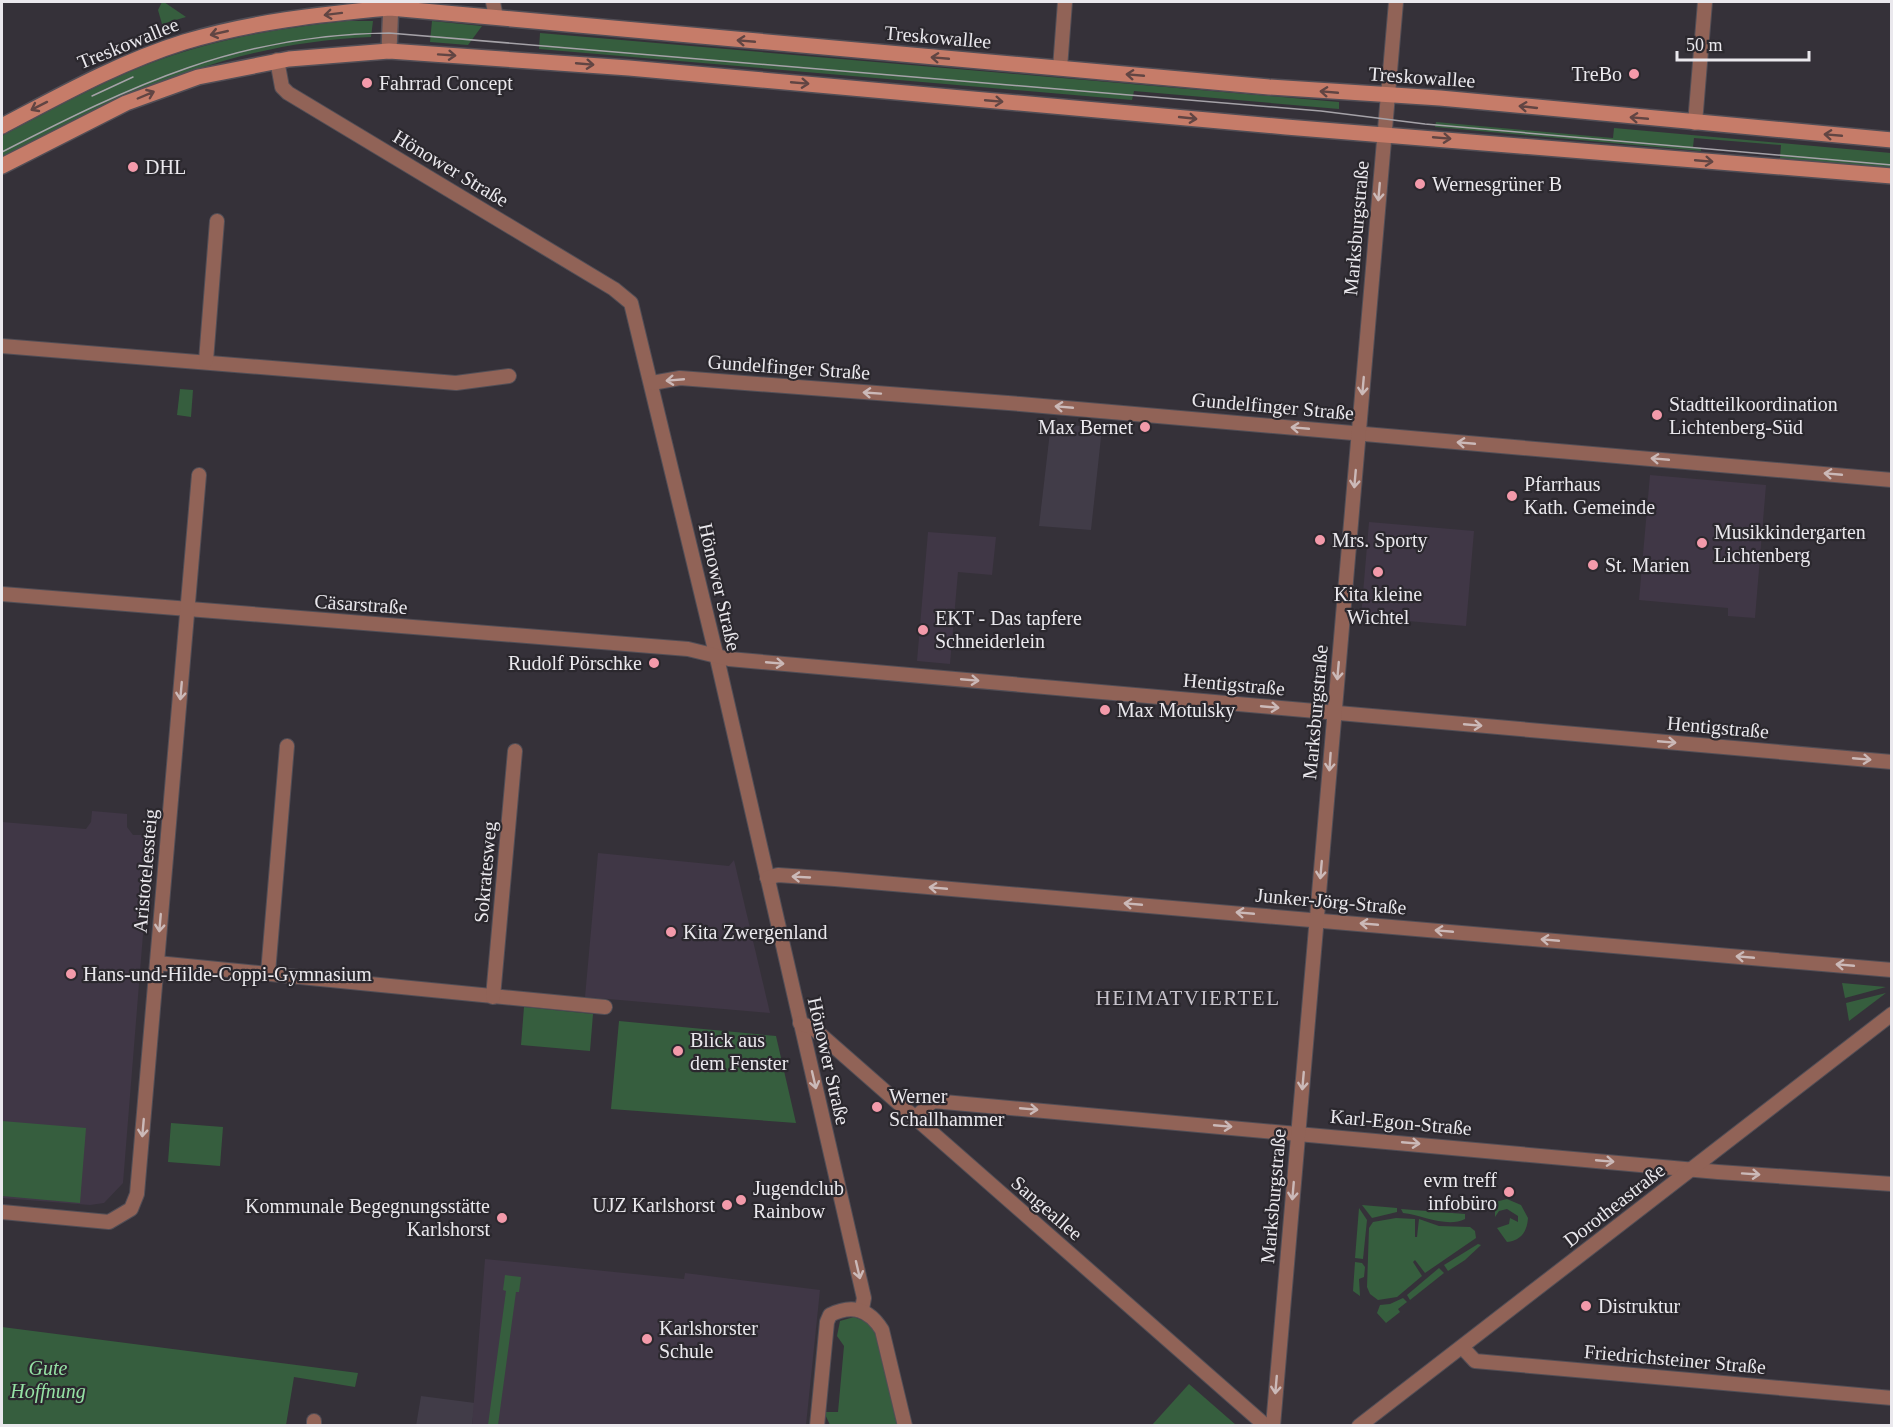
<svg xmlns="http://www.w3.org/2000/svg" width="1893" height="1427" font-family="'Times New Roman',serif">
<rect width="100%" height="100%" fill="#353139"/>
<g fill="#413c48">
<polygon points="1051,423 1102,428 1091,530 1039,526"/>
<polygon points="421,1396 475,1403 472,1425 416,1426"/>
</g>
<g fill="#403746">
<polygon points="1650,475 1766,485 1755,618 1728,616 1728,608 1639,600"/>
<polygon points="1369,522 1474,531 1466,626 1361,617"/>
<polygon points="928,532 996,537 992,575 958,572 950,664 917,661"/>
<polygon points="92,811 127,814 127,827 133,835 151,835 123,1183 104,1203 90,1205 2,1198 2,822 86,829 91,822"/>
<polygon points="598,853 729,866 734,860 770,1013 585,997"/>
<polygon points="485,1259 684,1279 685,1273 820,1290 806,1425 472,1426"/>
</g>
<g fill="#365e3e">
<polygon points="162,2 164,2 186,17 162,24 158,10"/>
<path d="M347 21H373L371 37C230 43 124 93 2 157V136C49 111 96 85 146 65 210 40 278 28 347 21Z"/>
<polygon points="432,21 482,26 468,45 430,42"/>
<polygon points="540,33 1339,102 1339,109 1134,91 1132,100 539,49"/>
<polygon points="1436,122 1613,138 1614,128 1891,153 1891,169 1780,158 1781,145 1694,138 1693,147 1701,148 1701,151 1435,127"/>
<polygon points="180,389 193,390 191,417 177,415"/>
<polygon points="1842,983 1886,987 1845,998"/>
<polygon points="1886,993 1849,1021 1846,1003"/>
<polygon points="524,1007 593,1014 590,1051 521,1045"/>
<polygon points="619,1021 776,1036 796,1123 611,1109"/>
<polygon points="2,1121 86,1128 80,1203 2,1196"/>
<polygon points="171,1123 223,1127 220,1166 168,1162"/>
<path d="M1507 1199 1521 1205 1528 1218C1527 1232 1521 1240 1507 1242L1497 1228 1509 1224 1510 1218 1518 1222V1216L1507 1209 1499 1211 1495 1217V1202Z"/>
<polygon points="1362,1205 1397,1208 1397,1212 1372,1218"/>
<polygon points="1359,1208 1367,1220 1363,1259 1355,1258"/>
<path d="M1401 1209 1465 1214V1219C1447 1228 1422 1215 1403 1213Z"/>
<polygon points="1396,1218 1415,1219 1415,1237 1417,1237 1419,1219 1439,1226 1470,1227 1475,1231 1476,1238 1425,1273 1415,1260 1413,1262 1422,1276 1397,1297 1378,1300 1370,1294 1367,1287 1369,1228 1373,1222"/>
<polygon points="1478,1244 1481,1245 1465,1260 1448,1271 1444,1265"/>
<polygon points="1355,1262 1362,1263 1365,1267 1364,1277 1359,1279 1360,1296 1353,1291"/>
<polygon points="1439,1268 1444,1273 1410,1300 1407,1295"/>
<polygon points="505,1275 521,1277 519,1292 516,1292 498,1425 488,1425 506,1291 503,1290"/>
<polygon points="1403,1298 1407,1302 1398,1309 1400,1312 1386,1323 1377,1313 1380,1305 1390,1304"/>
<polygon points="854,1317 869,1323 877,1334 897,1425 830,1425 824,1412 838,1412 844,1346 837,1336 840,1321"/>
<polygon points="2,1327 358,1373 355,1387 294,1377 286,1425 2,1425"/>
<polygon points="1189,1384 1236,1425 1152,1425"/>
</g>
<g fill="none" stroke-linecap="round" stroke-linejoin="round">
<defs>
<g id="minor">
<polyline points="493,2 496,17"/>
<polyline points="277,60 282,87 288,93 614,289 631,303 717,658 864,1298 862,1309"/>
<polyline points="1060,68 1065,2"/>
<polyline points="1695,123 1705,2"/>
<polyline points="2,346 456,383 509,376"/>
<polyline points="206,361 217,221"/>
<polyline points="652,383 680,378 1020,404 1892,480"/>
<polyline points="2,594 688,649 729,659 1892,762"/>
<polyline points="767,878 778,875 835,879 1892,970"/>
<polyline points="157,963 605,1007"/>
<polyline points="268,973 287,746"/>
<polyline points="493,997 515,751"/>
<polyline points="800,1023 813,1028 1266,1426"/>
<polyline points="915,1118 933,1101 1718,1172 1892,1184"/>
<polyline points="2,1212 109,1222 131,1209 137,1194 199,475"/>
<polyline points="1462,1347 1475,1361 1892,1398"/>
<polyline points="314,1421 314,1426"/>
<path d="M817 1426 827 1322 830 1315C852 1304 869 1309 882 1330L905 1426"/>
<polyline points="1273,1426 1396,2"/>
<polyline points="1359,1426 1892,1014"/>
</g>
<polyline id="tertiary" points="389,51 391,2"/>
<g id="secondary">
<path d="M2 126C61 95 120 62 184 42 250 22 321 14 390 8L1269 87 1440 98 1892 140"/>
<polyline points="2,166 126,103 198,77 289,59 389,51 629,68 1286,127 1892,176"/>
</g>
</defs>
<use href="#minor" stroke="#524e56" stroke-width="16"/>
<use href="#tertiary" stroke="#524e56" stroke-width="18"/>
<use href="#secondary" stroke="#524e56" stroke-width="18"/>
<use href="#minor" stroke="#916357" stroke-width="14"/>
<use href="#tertiary" stroke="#916357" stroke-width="15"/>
<use href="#secondary" stroke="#c67c69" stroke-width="15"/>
<g stroke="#a5a2a8" stroke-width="1.5">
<polyline points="92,96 133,77"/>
<path d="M2 152C133 85 238 34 389 33L1321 111 1425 124 1892 165"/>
</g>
</g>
<defs><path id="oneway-shaft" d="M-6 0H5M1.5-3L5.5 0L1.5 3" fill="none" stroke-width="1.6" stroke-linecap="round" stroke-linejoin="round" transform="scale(1.5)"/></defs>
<g stroke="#614543">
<use href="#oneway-shaft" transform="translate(333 14) rotate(173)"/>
<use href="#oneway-shaft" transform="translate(219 33) rotate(167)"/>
<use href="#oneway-shaft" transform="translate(746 41) rotate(-175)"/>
<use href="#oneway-shaft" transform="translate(447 55) rotate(4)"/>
<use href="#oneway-shaft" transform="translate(940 58) rotate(-175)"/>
<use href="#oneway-shaft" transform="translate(585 64) rotate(5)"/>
<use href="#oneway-shaft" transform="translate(1135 75) rotate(-175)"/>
<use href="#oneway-shaft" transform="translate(800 83) rotate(5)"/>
<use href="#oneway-shaft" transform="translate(1329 92) rotate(-175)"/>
<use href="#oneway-shaft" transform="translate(146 95) rotate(-23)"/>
<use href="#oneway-shaft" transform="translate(994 101) rotate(5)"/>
<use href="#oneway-shaft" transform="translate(39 106) rotate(153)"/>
<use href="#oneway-shaft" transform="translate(1528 107) rotate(-174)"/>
<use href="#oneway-shaft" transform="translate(1188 118) rotate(6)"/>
<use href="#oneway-shaft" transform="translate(1639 118) rotate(-175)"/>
<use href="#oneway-shaft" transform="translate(1833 135) rotate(-175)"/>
<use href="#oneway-shaft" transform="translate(1442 138) rotate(5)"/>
<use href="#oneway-shaft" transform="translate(1704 161) rotate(5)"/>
</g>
<g stroke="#cbb9b8">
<use href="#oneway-shaft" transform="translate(1379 192) rotate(95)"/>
<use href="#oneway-shaft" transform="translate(675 380) rotate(175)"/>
<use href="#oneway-shaft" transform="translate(1363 386) rotate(95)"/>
<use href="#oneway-shaft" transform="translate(872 393) rotate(-176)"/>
<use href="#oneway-shaft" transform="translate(1064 407) rotate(-175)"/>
<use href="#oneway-shaft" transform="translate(1300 428) rotate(-175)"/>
<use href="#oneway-shaft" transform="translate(1466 443) rotate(-175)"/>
<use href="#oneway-shaft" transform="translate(1660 459) rotate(-175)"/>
<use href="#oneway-shaft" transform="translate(1833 474) rotate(-175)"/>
<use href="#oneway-shaft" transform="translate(1355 479) rotate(95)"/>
<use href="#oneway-shaft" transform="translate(775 663) rotate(5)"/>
<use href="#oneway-shaft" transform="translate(1338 671) rotate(95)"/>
<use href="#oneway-shaft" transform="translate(970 680) rotate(5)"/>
<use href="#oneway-shaft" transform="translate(181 691) rotate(95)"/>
<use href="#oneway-shaft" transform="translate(1270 707) rotate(5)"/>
<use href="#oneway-shaft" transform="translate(1473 725) rotate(5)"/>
<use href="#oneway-shaft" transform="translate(1667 742) rotate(5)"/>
<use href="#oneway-shaft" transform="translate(1862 759) rotate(5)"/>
<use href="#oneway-shaft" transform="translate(1330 762) rotate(94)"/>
<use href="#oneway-shaft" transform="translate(1321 870) rotate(95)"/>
<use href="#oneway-shaft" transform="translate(801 877) rotate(-177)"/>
<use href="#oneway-shaft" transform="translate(938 888) rotate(-175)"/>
<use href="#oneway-shaft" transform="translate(1133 904) rotate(-175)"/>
<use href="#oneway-shaft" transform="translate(1245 913) rotate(-175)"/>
<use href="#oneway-shaft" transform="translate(160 923) rotate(95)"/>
<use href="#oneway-shaft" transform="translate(1369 924) rotate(-175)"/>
<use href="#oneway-shaft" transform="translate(1444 931) rotate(-175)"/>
<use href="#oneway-shaft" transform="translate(1550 940) rotate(-175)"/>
<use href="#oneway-shaft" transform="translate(1745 957) rotate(-175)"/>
<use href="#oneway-shaft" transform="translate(1845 965) rotate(-175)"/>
<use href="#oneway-shaft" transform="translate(814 1080) rotate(77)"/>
<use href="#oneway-shaft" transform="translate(1303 1081) rotate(95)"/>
<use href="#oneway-shaft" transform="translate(1029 1109) rotate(5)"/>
<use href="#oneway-shaft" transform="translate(1223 1126) rotate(5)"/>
<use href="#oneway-shaft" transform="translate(143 1128) rotate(95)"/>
<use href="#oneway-shaft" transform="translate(1411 1143) rotate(5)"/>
<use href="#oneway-shaft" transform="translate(1605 1161) rotate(5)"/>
<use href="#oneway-shaft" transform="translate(1751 1174) rotate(4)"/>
<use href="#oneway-shaft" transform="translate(1293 1191) rotate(95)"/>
<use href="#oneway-shaft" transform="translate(858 1270) rotate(77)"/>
<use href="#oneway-shaft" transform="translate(1276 1385) rotate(95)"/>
</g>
<g fill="#f39aaa" stroke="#2b282e" stroke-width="2">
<circle cx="1634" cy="74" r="6"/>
<circle cx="367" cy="83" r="6"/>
<circle cx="133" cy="167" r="6"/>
<circle cx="1420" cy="184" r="6"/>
<circle cx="1657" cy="415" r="6"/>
<circle cx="1145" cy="427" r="6"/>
<circle cx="1512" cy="496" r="6"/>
<circle cx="1320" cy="540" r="6"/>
<circle cx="1702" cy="543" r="6"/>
<circle cx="1593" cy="565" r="6"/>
<circle cx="1378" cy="572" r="6"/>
<circle cx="923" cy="630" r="6"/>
<circle cx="654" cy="663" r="6"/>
<circle cx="1105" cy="710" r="6"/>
<circle cx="671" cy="932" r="6"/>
<circle cx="71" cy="974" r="6"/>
<circle cx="678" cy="1051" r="6"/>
<circle cx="877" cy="1107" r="6"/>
<circle cx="1509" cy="1192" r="6"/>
<circle cx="741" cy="1200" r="6"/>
<circle cx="727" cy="1205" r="6"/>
<circle cx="502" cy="1218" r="6"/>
<circle cx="1586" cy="1306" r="6"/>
<circle cx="647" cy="1339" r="6"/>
</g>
<g text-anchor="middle" stroke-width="4.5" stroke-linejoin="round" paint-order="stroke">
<g font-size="20" fill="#eae8ed" stroke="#2b282e">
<text transform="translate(938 37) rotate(5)" y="7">Treskowallee</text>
<text transform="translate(128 43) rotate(-22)" y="7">Treskowallee</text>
<text transform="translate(1422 77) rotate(4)" y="7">Treskowallee</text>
<text transform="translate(451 168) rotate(31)" y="7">Hönower Straße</text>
<text transform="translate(1356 228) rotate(-85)" y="7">Marksburgstraße</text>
<text transform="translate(789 367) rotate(4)" y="7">Gundelfinger Straße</text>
<text transform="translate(1273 406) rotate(5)" y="7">Gundelfinger Straße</text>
<text transform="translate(720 587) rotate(77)" y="7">Hönower Straße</text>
<text transform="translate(361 604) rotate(4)" y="7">Cäsarstraße</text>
<text transform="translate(1234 684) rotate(5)" y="7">Hentigstraße</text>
<text transform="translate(1315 712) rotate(-85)" y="7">Marksburgstraße</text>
<text transform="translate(1718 727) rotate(5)" y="7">Hentigstraße</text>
<text transform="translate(145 871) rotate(-85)" y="7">Aristotelessteig</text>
<text transform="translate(485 872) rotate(-85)" y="7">Sokratesweg</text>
<text transform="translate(1331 901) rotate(5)" y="7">Junker-Jörg-Straße</text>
<text transform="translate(829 1061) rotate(77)" y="7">Hönower Straße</text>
<text transform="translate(1401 1122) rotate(5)" y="7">Karl-Egon-Straße</text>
<text transform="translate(1273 1196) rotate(-85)" y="7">Marksburgstraße</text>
<text transform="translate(1614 1205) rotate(-38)" y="7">Dorotheastraße</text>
<text transform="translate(1047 1208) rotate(41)" y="7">Sangeallee</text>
<text transform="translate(1675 1359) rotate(5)" y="7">Friedrichsteiner Straße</text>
</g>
<g font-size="20" fill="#eae8ed" stroke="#2b282e" text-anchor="start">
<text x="1622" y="81" text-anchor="end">TreBo</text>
<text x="379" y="90">Fahrrad Concept</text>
<text x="145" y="174">DHL</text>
<text x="1432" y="191">Wernesgrüner B</text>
<text x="1669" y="411">Stadtteilkoordination<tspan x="1669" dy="23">Lichtenberg-Süd</tspan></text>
<text x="1133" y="434" text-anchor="end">Max Bernet</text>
<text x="1524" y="491">Pfarrhaus<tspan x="1524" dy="23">Kath. Gemeinde</tspan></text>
<text x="1714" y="539">Musikkindergarten<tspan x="1714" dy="23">Lichtenberg</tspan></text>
<text x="1332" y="547">Mrs. Sporty</text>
<text x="1605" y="572">St. Marien</text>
<text x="1378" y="601" text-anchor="middle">Kita kleine<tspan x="1378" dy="23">Wichtel</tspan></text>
<text x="935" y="625">EKT - Das tapfere<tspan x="935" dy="23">Schneiderlein</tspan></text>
<text x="642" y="670" text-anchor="end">Rudolf Pörschke</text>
<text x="1117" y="717">Max Motulsky</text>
<text x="683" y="939">Kita Zwergenland</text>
<text x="83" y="981">Hans-und-Hilde-Coppi-Gymnasium</text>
<text x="690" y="1047">Blick aus<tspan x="690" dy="23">dem Fenster</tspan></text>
<text x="889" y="1103">Werner<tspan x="889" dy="23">Schallhammer</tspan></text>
<text x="1497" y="1187" text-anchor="end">evm treff<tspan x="1497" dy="23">infobüro</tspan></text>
<text x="753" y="1195">Jugendclub<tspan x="753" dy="23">Rainbow</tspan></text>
<text x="715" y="1212" text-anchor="end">UJZ Karlshorst</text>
<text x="490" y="1213" text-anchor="end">Kommunale Begegnungsstätte<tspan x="490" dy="23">Karlshorst</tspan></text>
<text x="1598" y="1313">Distruktur</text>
<text x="659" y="1335">Karlshorster<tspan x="659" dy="23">Schule</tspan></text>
</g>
<g font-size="20" font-style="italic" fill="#95e1a4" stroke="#2b282e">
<text x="48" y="1375">Gute<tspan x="48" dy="23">Hoffnung</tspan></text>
</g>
<g font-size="21" letter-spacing="1.5" fill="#c6c2cb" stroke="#2b282e">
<text x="1188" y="1005">HEIMATVIERTEL</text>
</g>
</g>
<rect width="1893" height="1427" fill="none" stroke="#eae8ed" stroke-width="6"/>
<path d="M1677 51v9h132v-9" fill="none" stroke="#eae8ed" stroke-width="3"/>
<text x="1686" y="51" font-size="18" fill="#eae8ed" stroke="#2b282e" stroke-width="4.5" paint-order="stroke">50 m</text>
</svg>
